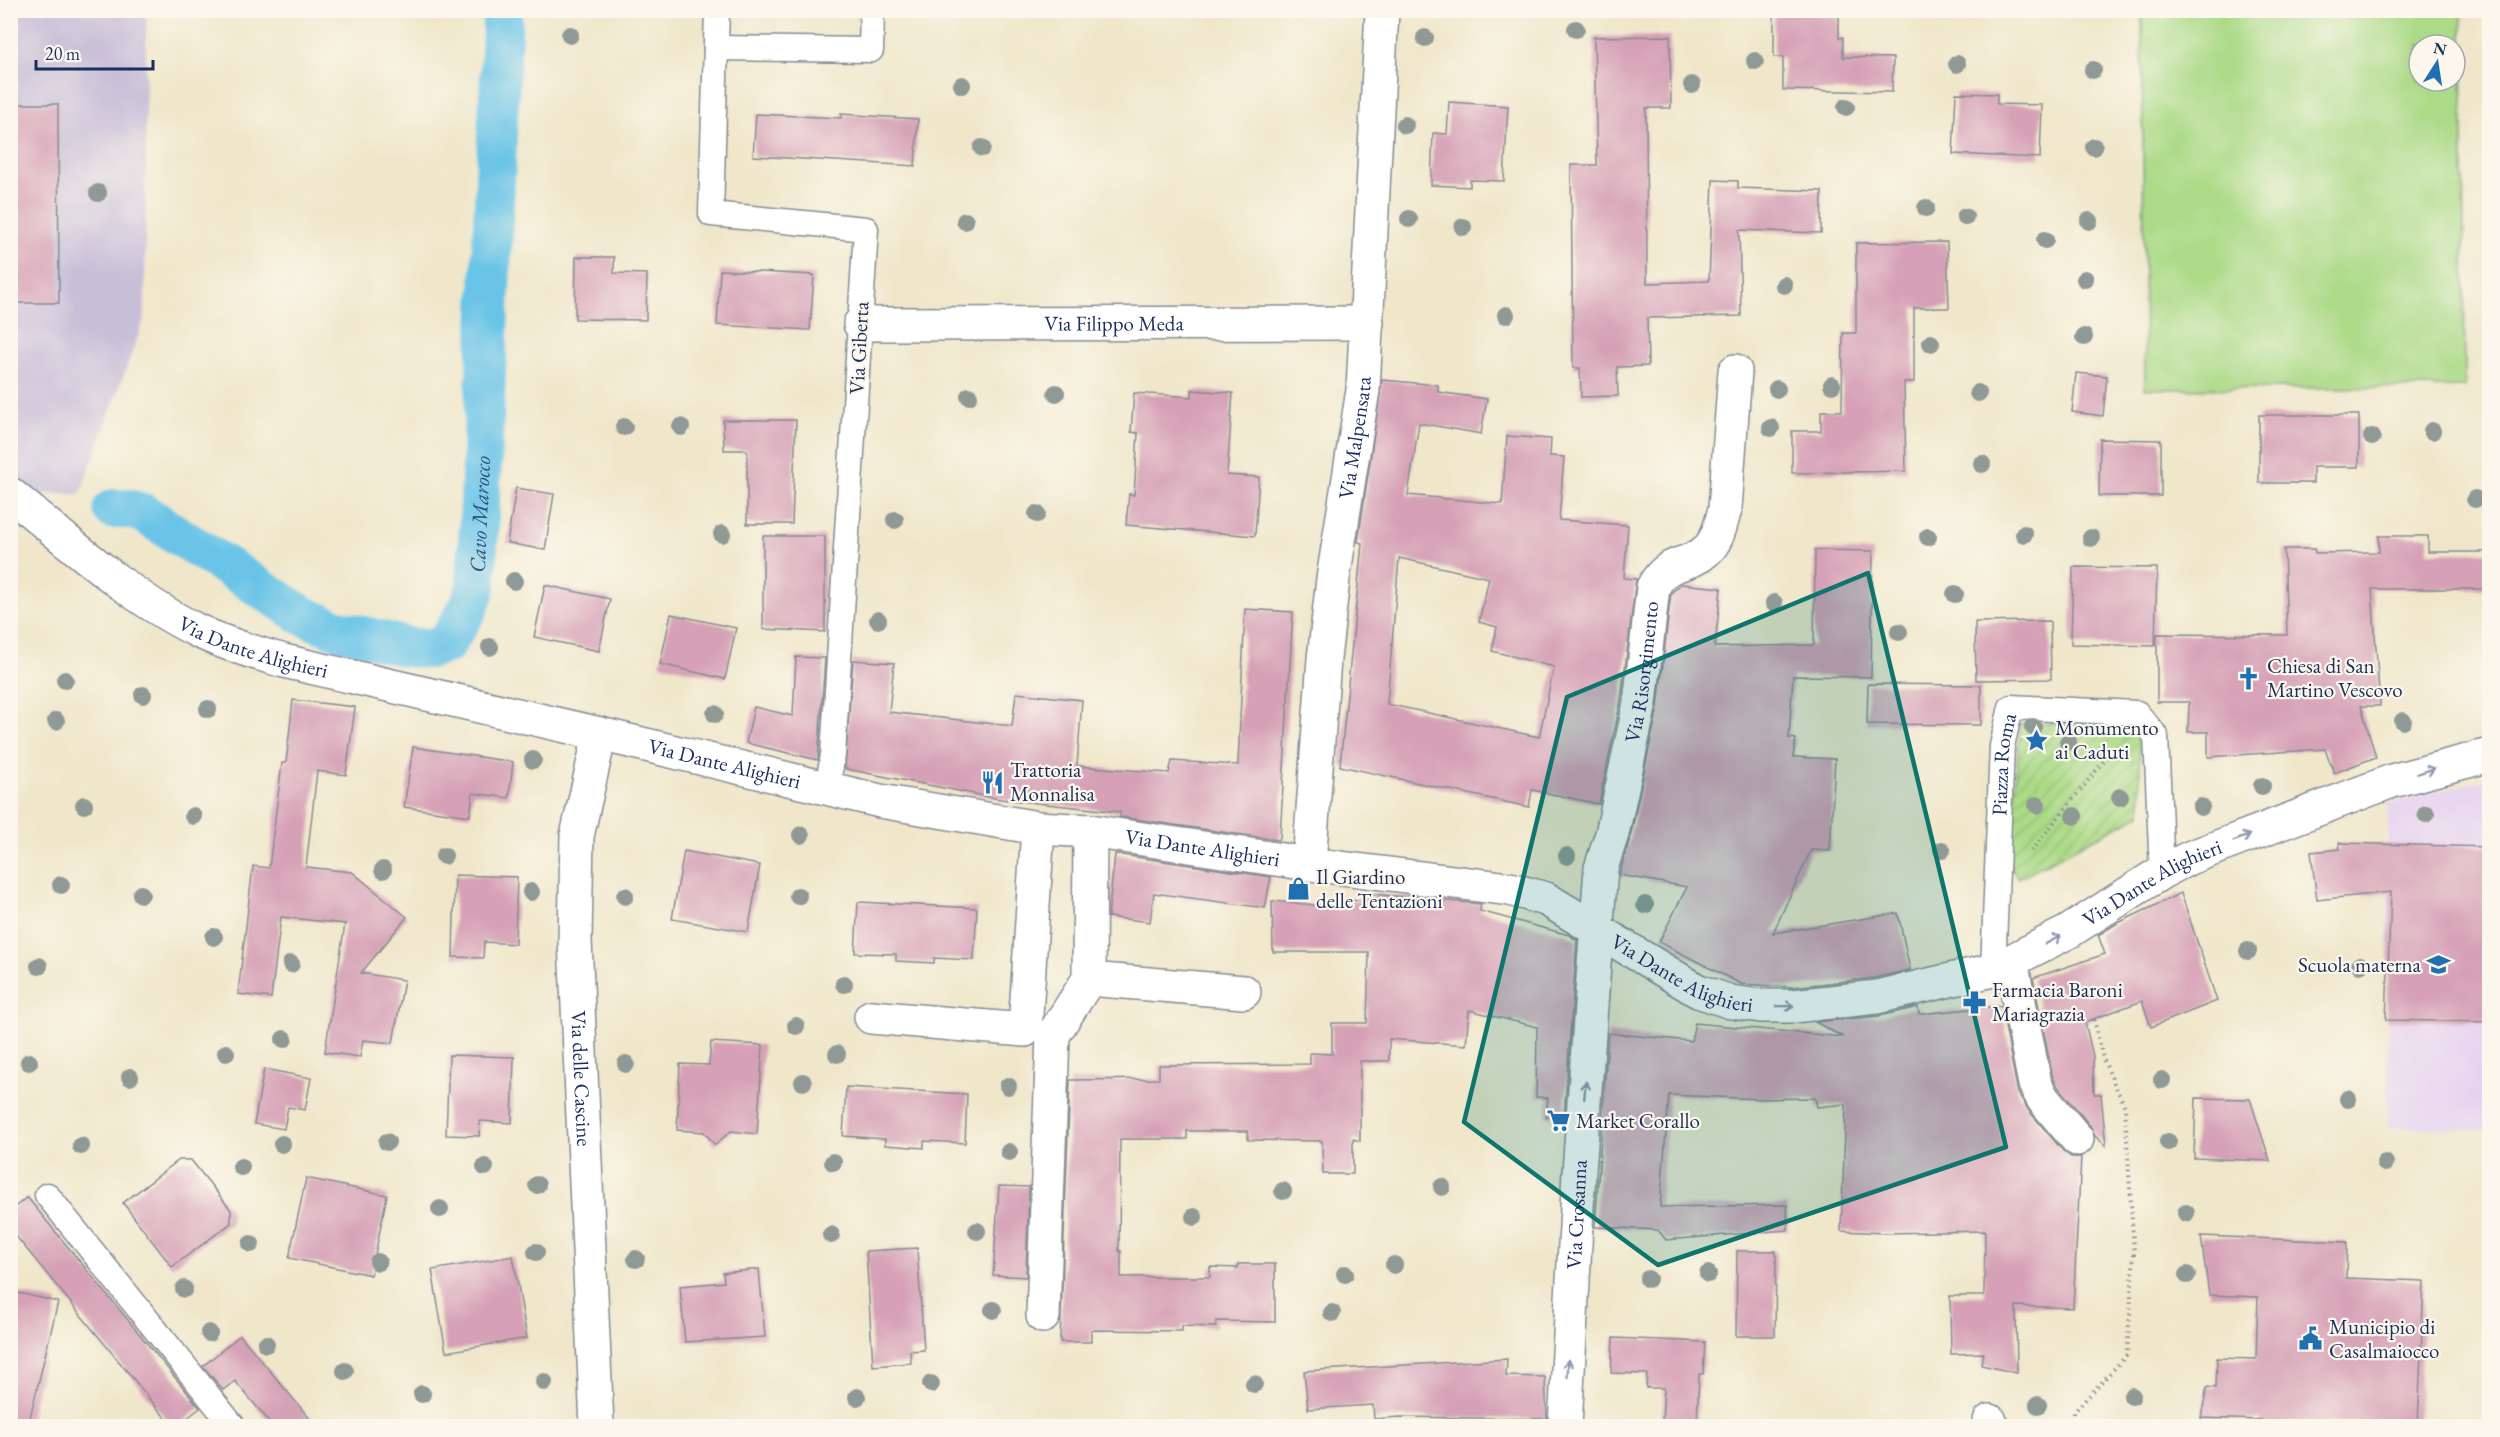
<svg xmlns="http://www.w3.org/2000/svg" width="2500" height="1437" font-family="'EB Garamond',serif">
<defs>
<pattern id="garden-furrows" width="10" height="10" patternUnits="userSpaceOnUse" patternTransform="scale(1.5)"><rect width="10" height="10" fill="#acda87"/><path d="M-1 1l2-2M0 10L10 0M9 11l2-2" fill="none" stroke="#93bb77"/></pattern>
</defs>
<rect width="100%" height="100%" fill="#fbf7ec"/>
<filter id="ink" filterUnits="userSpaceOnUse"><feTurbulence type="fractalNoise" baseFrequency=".0167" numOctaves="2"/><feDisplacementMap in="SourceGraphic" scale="12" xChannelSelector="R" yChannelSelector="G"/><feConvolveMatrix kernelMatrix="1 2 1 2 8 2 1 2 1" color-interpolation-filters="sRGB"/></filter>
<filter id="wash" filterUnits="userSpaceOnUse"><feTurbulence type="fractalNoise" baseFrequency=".008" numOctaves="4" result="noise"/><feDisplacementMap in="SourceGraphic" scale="24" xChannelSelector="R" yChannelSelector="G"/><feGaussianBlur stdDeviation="1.35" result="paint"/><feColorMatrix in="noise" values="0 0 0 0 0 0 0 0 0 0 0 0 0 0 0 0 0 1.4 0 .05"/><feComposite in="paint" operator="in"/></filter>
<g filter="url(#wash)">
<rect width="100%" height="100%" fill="#f0e7cb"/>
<polygon fill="#e6d2f0" points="2489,779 2489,1130 2388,1127 2388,803"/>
<polygon fill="#c8bfd8" points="10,11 146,11 145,317 80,494 11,494"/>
<path fill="#acda87" stroke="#648472" stroke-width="1.5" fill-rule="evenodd" d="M2142 11H2462L2465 387 2145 389ZM2419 45H2455V81H2419Z"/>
<polygon fill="url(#garden-furrows)" stroke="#648472" stroke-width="1.5" points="2123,722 2139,735 2141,814 2018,878 2009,865 2020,724"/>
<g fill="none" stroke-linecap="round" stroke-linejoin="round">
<path stroke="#6ac4e7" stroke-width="40" id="s1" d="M113 509H129L143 513 304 616 335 629 407 647 429 649 446 644 468 609 476 588 503 10"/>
</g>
<g id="blocks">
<g fill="#d6a1b6" fill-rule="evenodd">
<polygon points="1774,10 1839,10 1839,38 1843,37 1843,57 1893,58 1892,92 1783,90 1783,57 1774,57"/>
<polygon points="1670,36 1671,108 1646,108 1647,283 1709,281 1713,180 1738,181 1738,188 1822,191 1821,233 1739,230 1741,316 1647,318 1648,366 1617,367 1618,396 1581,397 1580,368 1573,368 1571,165 1597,165 1594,37"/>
<polygon points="1956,93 1997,94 1997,104 2042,105 2040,158 1953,154"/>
<polygon points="1449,102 1508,106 1504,181 1470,180 1470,187 1431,185 1433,133 1447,134"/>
<polygon points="10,104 58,104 59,303 10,303"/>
<polygon points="756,114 841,118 841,114 918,119 915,166 753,156"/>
<polygon points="1947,242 1949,308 1914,308 1914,382 1904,382 1906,471 1792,473 1792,431 1821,431 1821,411 1842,411 1843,333 1856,333 1856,243"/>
<polygon points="576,257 614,257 614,273 647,274 646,320 575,319"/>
<polygon points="720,270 814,275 810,330 717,325"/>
<polygon points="2076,373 2107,376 2103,416 2072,412"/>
<path d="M1382 380 1438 385V392L1487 399 1481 434 1419 423 1408 495 1502 504 1507 436 1551 439 1550 456 1564 457 1559 520 1628 525 1624 578 1636 579 1621 700 1599 804 1532 790 1529 807 1340 766 1362 543 1358 542ZM1399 558 1489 578 1479 622 1497 627 1492 651 1554 667 1539 737 1387 704Z"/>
<polygon points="1192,390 1233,393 1227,475 1259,477 1255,536 1126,525 1129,494 1134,495 1138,433 1131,432 1134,393 1192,397"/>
<polygon points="2259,415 2359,415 2359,467 2313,467 2313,483 2259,483"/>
<polygon points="723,420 796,420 792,524 747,524 747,450 724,450"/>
<polygon points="2100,439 2161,440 2161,496 2099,496"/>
<polygon points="516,488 554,494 545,550 507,543"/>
<polygon points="763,536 825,536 825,632 763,629"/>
<polygon points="2379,536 2428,536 2428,552 2490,552 2490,589 2372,589 2380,706 2361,706 2376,757 2334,773 2325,749 2208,757 2208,732 2188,732 2189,702 2157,702 2157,634 2287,635 2284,549 2314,549 2315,553 2379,552"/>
<polygon points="1815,550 1873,551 1871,677 1793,676 1789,738 1796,739 1793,757 1835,759 1830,851 1811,850 1773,933 1898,913 1910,970 1874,978 1792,987 1741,984 1659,942 1687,887 1619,875 1620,872 1630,838 1658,707 1671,593 1681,584 1721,588 1715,647 1814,645"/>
<polygon points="2073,567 2157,568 2155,646 2071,644"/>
<polygon points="545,585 610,599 599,651 534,637"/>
<polygon points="1245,609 1293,612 1280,838 1278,840 1120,817 1120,812 1000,799 846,769 845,767 853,660 894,663 889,712 1012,726 1016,693 1082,700 1077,766 1169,773 1172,761 1238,765"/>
<polygon points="671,614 736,628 725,679 660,664"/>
<polygon points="2050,621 2051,679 1976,680 1975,622"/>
<polygon points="796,657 825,658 818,760 746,743 754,707 793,716"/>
<polygon points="1868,684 1981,685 1981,725 1867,724"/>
<polygon points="293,700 355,707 346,775 317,771 306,867 352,872 407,917 361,973 404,980 393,1043 363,1040 360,1057 325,1052 345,924 281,917 271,998 238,994 253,866 269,868 282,763 286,763"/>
<polygon points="413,747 513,762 509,798 473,793 470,816 404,807"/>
<polygon points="2339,843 2490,847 2490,1022 2386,1020 2391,892 2317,900 2311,852 2340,849"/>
<polygon points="684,851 760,865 748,932 672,919"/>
<polygon points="1115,854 1271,877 1265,908 1154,893 1150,922 1108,917"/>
<polygon points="455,875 517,877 515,944 484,942 483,958 453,957"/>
<polygon points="2181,893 2217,1001 2151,1027 2142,1001 2085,1022 2093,1056 2094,1094 2101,1094 2106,1146 2095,1136 2091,1127 2059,1088 2053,1078 2033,978 2105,954 2098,935 2116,924"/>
<polygon points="1372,894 1481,904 1480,911 1569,935 1577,940 1564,1118 1546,1117 1548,1098 1536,1097 1537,1027 1469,1010 1466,1045 1389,1039 1389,1061 1360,1061 1360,1141 1353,1139 1353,1174 1323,1174 1322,1141 1248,1140 1248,1131 1187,1131 1187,1139 1120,1139 1119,1251 1121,1251 1121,1277 1210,1277 1210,1267 1238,1268 1238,1264 1275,1264 1275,1322 1216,1321 1216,1327 1182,1326 1182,1331 1091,1330 1091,1342 1060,1342 1070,1080 1159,1079 1159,1065 1310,1064 1310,1053 1332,1054 1332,1023 1367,1023 1369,952 1273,952 1272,901 1326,906 1327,901 1372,900"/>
<polygon points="858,902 977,908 974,960 934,958 934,963 896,961 896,954 855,953"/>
<polygon points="2001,1006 2018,1093 2029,1111 2063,1151 2071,1157 2081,1157 2073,1308 2016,1306 2017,1373 1981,1365 1983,1353 1951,1354 1950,1296 1984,1296 1985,1231 1885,1233 1841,1231 1846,1104 1817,1107 1815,1098 1762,1099 1669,1095 1660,1207 1787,1205 1788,1230 1666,1240 1658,1230 1595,1227 1608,1033 1691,1041 1695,1023 1843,1037 1815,1022 1879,1016 1918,1007 1919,1014"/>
<polygon points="711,1042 763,1045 757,1134 731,1131 715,1145 704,1132 677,1130 680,1064 709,1065"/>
<polygon points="449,1055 514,1057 512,1123 480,1121 479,1136 446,1135"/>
<polygon points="264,1069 311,1078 305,1110 288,1107 284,1129 254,1124"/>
<polygon points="846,1087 967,1094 965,1143 924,1141 924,1148 885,1145 885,1139 843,1136"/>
<polygon points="2196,1098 2250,1099 2270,1161 2194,1158"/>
<polygon points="179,1160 191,1160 231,1210 231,1223 172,1267 123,1203"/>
<polygon points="306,1178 387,1195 371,1275 289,1258"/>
<polygon points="999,1186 1029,1187 1026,1277 993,1275"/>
<polygon points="27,1197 200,1408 177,1426 172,1426 10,1229 10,1211"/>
<polygon points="2201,1236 2347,1242 2346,1278 2424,1281 2418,1426 2295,1422 2295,1426 2260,1426 2261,1420 2201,1418 2207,1387 2216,1388 2217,1358 2256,1359 2258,1297 2209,1295"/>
<polygon points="917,1248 924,1350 910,1351 911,1363 873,1366 866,1251"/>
<polygon points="1737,1251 1776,1251 1775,1336 1736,1336"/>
<polygon points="513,1256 527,1338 446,1352 432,1270"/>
<polygon points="759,1269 765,1337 685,1342 680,1286 724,1282 723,1273"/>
<polygon points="10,1291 58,1302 28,1426 10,1426"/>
<polygon points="240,1335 316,1426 273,1426 235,1381 223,1390 203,1366"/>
<polygon points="1613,1338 1705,1342 1703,1374 1699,1374 1697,1424 1662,1422 1664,1388 1646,1388 1647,1374 1611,1373"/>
<polygon points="1507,1359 1506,1376 1545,1377 1547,1419 1400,1417 1374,1419 1373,1405 1308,1409 1304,1371"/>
</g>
</g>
</g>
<g filter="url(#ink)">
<use href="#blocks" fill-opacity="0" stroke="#868b94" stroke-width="1.5"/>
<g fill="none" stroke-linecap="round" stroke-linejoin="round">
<defs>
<g id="lane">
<polyline points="717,10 711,214 866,229 833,755 827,788"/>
<polyline points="716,48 871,50 872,10"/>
<path id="s2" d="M1993 970 2002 746 2011 707 2137 713 2156 736 2162 872"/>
<polyline points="47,1195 233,1426"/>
</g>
<g id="street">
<path id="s3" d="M860 324 1367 323"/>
<path id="s4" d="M600 734 880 801 1038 828 1090 831 1309 864 1510 889 1546 899 1698 991 1731 1002 1761 1006H1793L1877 997 1993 970 2068 932 2162 872 2189 858 2392 781 2490 755"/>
<polyline points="1090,831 1089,979 1244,992"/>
<path id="s5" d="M1309 864 1324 659 1333 579 1363 390 1382 10"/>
<polyline points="2011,961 2035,1084 2043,1099 2077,1139"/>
<polyline points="871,1017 1025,1030 1038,828"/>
<polyline points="1043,1316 1053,1035 1089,979"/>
<path id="s6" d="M1565 1426 1579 1172 1601 868 1612 834 1640 703 1653 587C1669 557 1686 569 1706 551 1718 541 1721 523 1725 509L1735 371"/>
<polyline points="1990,1426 1990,1421"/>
</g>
<g id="secondary">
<path id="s7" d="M10 494C69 542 129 597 198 631 225 644 255 653 284 661L600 734 577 836 575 940 597 1426"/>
</g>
</defs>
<use href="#lane" stroke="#868b94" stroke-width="27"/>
<use href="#street" stroke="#868b94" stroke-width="36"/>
<use href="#secondary" stroke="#868b94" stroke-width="36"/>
<g stroke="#868b94" stroke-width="4" stroke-dasharray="1.5 4.5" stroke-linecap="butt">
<polyline points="2031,851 2117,745"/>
<polyline points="2074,1426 2074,1412 2127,1355 2134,1253 2125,1107 2103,1059 2094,1019"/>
</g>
<use href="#lane" stroke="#fff" stroke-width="24"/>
<use href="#street" stroke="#fff" stroke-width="33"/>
<use href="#secondary" stroke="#fff" stroke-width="33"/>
</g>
<g fill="#8f9995">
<circle cx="1576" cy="29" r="9"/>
<circle cx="570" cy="35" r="9"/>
<circle cx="1425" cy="38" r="9"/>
<circle cx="1755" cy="61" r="9"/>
<circle cx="1957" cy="64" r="9"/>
<circle cx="2093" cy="70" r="9"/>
<circle cx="962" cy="85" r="9"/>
<circle cx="1692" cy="85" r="9"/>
<circle cx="1846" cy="107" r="9"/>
<circle cx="1405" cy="125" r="9"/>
<circle cx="2094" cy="147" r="9"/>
<circle cx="982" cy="148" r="9"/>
<circle cx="98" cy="193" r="9"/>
<circle cx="1926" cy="208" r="9"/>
<circle cx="1965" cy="217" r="9"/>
<circle cx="1409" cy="219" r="9"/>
<circle cx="965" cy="221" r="9"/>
<circle cx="2089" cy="221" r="9"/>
<circle cx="1463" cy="227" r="9"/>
<circle cx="2045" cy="240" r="9"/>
<circle cx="2085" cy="279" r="9"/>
<circle cx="1784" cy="285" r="9"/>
<circle cx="1506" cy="315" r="9"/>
<circle cx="2084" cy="337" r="9"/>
<circle cx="1931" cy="343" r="9"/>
<circle cx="1832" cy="385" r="9"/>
<circle cx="1777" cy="389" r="9"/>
<circle cx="1056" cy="393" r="9"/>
<circle cx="1978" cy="393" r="9"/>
<circle cx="969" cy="396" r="9"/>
<circle cx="624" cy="427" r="9"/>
<circle cx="681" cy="427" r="9"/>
<circle cx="1771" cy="428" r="9"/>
<circle cx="2432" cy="431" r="9"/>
<circle cx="2372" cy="437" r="9"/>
<circle cx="1982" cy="464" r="9"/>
<circle cx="2475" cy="499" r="9"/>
<circle cx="1037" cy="514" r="9"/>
<circle cx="895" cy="520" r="9"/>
<circle cx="722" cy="534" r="9"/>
<circle cx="2024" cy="534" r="9"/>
<circle cx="1928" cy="537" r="9"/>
<circle cx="2091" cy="538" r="9"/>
<circle cx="514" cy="581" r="9"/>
<circle cx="1955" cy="594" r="9"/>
<circle cx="1774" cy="603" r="9"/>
<circle cx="878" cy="620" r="9"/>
<circle cx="1899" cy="632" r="9"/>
<circle cx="490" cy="647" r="9"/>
<circle cx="65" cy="680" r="9"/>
<circle cx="143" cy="695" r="9"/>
<circle cx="208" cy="709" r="9"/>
<circle cx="715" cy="714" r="9"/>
<circle cx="56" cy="721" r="9"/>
<circle cx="2403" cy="721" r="9"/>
<circle cx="2033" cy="727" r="9"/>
<circle cx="2068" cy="742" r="9"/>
<circle cx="533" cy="760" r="9"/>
<circle cx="2262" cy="786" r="9"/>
<circle cx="2120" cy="797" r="9"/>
<circle cx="84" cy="805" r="9"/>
<circle cx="2037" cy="805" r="9"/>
<circle cx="2201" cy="807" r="9"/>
<circle cx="2426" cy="814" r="9"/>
<circle cx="193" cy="816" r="9"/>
<circle cx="2074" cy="816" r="9"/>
<circle cx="801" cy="835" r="9"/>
<circle cx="1942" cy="850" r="9"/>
<circle cx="444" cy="856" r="9"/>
<circle cx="1567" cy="856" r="9"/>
<circle cx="383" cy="870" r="9"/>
<circle cx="61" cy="885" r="9"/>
<circle cx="531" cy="892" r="9"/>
<circle cx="141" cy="894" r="9"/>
<circle cx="625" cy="896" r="9"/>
<circle cx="798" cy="896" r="9"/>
<circle cx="1645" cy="905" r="9"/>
<circle cx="214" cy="937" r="9"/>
<circle cx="2248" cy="951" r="9"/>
<circle cx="291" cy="964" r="9"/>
<circle cx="2360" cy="965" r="9"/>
<circle cx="39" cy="966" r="9"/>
<circle cx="844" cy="984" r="9"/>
<circle cx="796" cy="1026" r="9"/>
<circle cx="284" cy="1039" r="9"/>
<circle cx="226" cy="1053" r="9"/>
<circle cx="837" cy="1054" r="9"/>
<circle cx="29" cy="1062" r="9"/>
<circle cx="626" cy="1064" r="9"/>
<circle cx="130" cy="1077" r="9"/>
<circle cx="2162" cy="1080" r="9"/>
<circle cx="803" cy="1082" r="9"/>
<circle cx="1008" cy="1086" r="9"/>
<circle cx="2348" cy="1099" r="9"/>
<circle cx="387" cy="1142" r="9"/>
<circle cx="2168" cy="1142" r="9"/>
<circle cx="282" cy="1144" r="9"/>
<circle cx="81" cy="1146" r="9"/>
<circle cx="1009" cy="1152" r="9"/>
<circle cx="833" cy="1162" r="9"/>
<circle cx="2385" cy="1163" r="9"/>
<circle cx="241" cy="1167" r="9"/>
<circle cx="485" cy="1167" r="9"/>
<circle cx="537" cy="1185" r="9"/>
<circle cx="1442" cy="1187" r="9"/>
<circle cx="1283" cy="1191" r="9"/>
<circle cx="440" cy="1209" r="9"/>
<circle cx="2186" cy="1213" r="9"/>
<circle cx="1194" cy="1217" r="9"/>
<circle cx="977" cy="1231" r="9"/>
<circle cx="831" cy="1235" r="9"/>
<circle cx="251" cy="1244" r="9"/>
<circle cx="536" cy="1252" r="9"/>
<circle cx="636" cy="1259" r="9"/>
<circle cx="378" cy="1262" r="9"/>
<circle cx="1394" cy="1265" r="9"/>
<circle cx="1345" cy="1274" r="9"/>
<circle cx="1708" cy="1274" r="9"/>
<circle cx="2187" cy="1275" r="9"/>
<circle cx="1648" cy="1279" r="9"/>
<circle cx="184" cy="1289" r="9"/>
<circle cx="993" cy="1310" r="9"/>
<circle cx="1332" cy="1313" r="9"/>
<circle cx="209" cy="1333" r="9"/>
<circle cx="266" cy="1344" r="9"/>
<circle cx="345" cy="1371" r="9"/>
<circle cx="544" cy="1382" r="9"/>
<circle cx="931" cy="1384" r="9"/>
<circle cx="1254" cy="1384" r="9"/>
<circle cx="422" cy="1394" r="9"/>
<circle cx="2132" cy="1396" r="9"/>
<circle cx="857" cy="1397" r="9"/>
<circle cx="2038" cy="1405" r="9"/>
</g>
<defs><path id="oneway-shaft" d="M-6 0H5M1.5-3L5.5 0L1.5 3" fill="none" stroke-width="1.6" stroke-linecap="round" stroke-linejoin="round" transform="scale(1.5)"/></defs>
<g stroke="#8d97ae">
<use href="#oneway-shaft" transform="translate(2426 771) rotate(-17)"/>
<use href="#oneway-shaft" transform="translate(2242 838) rotate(-21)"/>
<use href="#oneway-shaft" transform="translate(2053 940) rotate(-28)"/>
<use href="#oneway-shaft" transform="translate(1785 1006) rotate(-1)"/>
<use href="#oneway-shaft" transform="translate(1585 1090) rotate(-85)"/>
<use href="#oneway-shaft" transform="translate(1568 1368) rotate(-87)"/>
</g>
</g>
<path fill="#0f766e" fill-opacity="0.2" stroke="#0f766e" stroke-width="4.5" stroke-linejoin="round" d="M1868 573 2006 1147 1658 1265 1464 1122 1567 697Z"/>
<defs>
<symbol id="church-bare" viewBox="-9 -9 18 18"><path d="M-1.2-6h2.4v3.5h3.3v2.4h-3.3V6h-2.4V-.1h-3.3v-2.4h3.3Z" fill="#1f6fb2" stroke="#fbf7ec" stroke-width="2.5" paint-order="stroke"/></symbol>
<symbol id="sight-bare" viewBox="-9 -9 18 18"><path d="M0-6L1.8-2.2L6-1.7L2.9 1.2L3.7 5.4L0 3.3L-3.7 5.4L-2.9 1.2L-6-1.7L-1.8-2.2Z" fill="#1f6fb2" stroke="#fbf7ec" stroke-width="2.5" paint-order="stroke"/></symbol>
<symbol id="restaurant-bare" viewBox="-9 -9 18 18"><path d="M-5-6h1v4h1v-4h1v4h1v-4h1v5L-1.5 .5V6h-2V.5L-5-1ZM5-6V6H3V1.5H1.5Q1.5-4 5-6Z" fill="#1f6fb2" stroke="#fbf7ec" stroke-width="2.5" paint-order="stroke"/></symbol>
<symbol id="shop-bare" viewBox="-9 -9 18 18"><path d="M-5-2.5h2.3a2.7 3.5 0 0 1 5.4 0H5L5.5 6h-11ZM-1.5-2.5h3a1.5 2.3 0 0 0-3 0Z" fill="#1f6fb2" stroke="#fbf7ec" stroke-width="2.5" paint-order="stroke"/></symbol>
<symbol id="school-bare" viewBox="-9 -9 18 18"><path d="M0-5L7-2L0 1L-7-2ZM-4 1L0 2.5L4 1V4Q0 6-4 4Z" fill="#1f6fb2" stroke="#fbf7ec" stroke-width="2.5" paint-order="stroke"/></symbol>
<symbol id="pharmacy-bare" viewBox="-9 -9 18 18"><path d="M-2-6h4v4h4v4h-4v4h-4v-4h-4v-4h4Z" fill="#1f6fb2" stroke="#fbf7ec" stroke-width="2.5" paint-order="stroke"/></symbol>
<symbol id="supermarket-bare" viewBox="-9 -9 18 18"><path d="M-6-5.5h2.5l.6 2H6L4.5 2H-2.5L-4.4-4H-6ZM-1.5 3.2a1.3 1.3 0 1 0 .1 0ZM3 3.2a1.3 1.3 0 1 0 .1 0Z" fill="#1f6fb2" stroke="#fbf7ec" stroke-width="2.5" paint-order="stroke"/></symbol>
<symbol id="civic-bare" viewBox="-9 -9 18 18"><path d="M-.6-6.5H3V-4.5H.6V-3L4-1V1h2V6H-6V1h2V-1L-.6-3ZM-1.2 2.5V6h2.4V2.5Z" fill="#1f6fb2" stroke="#fbf7ec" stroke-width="2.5" paint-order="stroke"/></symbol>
</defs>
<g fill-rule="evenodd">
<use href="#church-bare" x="2232" y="662" width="33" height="33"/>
<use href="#sight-bare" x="2020" y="724" width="33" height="33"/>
<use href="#restaurant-bare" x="976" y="766" width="33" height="33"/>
<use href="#shop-bare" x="1282" y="872" width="33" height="33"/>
<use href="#school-bare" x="2422" y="948" width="33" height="33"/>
<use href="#pharmacy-bare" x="1958" y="986" width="33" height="33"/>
<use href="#supermarket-bare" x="1542" y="1104" width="33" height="33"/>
<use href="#civic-bare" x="2294" y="1322" width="33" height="33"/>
</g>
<g text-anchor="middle" stroke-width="4.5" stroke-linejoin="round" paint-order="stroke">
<g font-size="21" fill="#1b2f5e" stroke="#fbf7ec">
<text dy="7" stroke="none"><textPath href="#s3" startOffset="254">Via Filippo Meda</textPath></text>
<text transform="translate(859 348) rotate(-87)" y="7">Via Giberta</text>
<text dy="7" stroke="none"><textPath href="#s5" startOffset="429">Via Malpensata</textPath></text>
<text dy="7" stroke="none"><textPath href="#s7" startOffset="291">Via Dante Alighieri</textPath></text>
<text dy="7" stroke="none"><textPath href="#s6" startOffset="760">Via Risorgimento</textPath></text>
<text dy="7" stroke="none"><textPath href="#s4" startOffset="128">Via Dante Alighieri</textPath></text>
<text dy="7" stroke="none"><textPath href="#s2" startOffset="206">Piazza Roma</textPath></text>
<text dy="7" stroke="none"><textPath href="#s4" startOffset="614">Via Dante Alighieri</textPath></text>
<text dy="7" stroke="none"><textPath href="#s4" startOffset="1622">Via Dante Alighieri</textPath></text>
<text dy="7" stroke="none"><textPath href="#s4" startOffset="1118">Via Dante Alighieri</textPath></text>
<text dy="7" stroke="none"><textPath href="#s7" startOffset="996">Via delle Cascine</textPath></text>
<text dy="7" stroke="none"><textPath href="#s6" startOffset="212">Via Crosanna</textPath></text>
</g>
<g font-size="21" fill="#1b2f5e" stroke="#fbf7ec" text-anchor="start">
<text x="2267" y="673">Chiesa di San<tspan x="2267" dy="24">Martino Vescovo</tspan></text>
<text x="2055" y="735">Monumento<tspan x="2055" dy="24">ai Caduti</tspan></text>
<text x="1010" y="777">Trattoria<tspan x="1010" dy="24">Monnalisa</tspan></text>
<text x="1316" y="884">Il Giardino<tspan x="1316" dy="24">delle Tentazioni</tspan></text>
<text x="2421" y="972" text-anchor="end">Scuola materna</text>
<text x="1992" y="997">Farmacia Baroni<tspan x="1992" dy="24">Mariagrazia</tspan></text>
<text x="1576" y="1128">Market Corallo</text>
<text x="2329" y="1334">Municipio di<tspan x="2329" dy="24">Casalmaiocco</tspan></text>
</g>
<g font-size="22" font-style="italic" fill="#2f5480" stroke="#fbf7ec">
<text dy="8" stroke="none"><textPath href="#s1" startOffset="507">Cavo Marocco</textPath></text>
</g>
</g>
<rect width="2500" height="1437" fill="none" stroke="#fbf7ec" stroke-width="36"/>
<g transform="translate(2437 63) rotate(12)"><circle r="28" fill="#fbf7ec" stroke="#a1a7b3" stroke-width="1.5"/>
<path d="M0-4.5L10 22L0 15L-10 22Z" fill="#1f6fb2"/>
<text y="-9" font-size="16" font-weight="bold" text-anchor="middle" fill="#1b2f5e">N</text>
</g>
<path d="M36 60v9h117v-9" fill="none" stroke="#1b2f5e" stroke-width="3"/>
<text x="45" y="60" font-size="18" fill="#1b2f5e" stroke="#fbf7ec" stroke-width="4.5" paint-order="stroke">20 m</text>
</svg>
